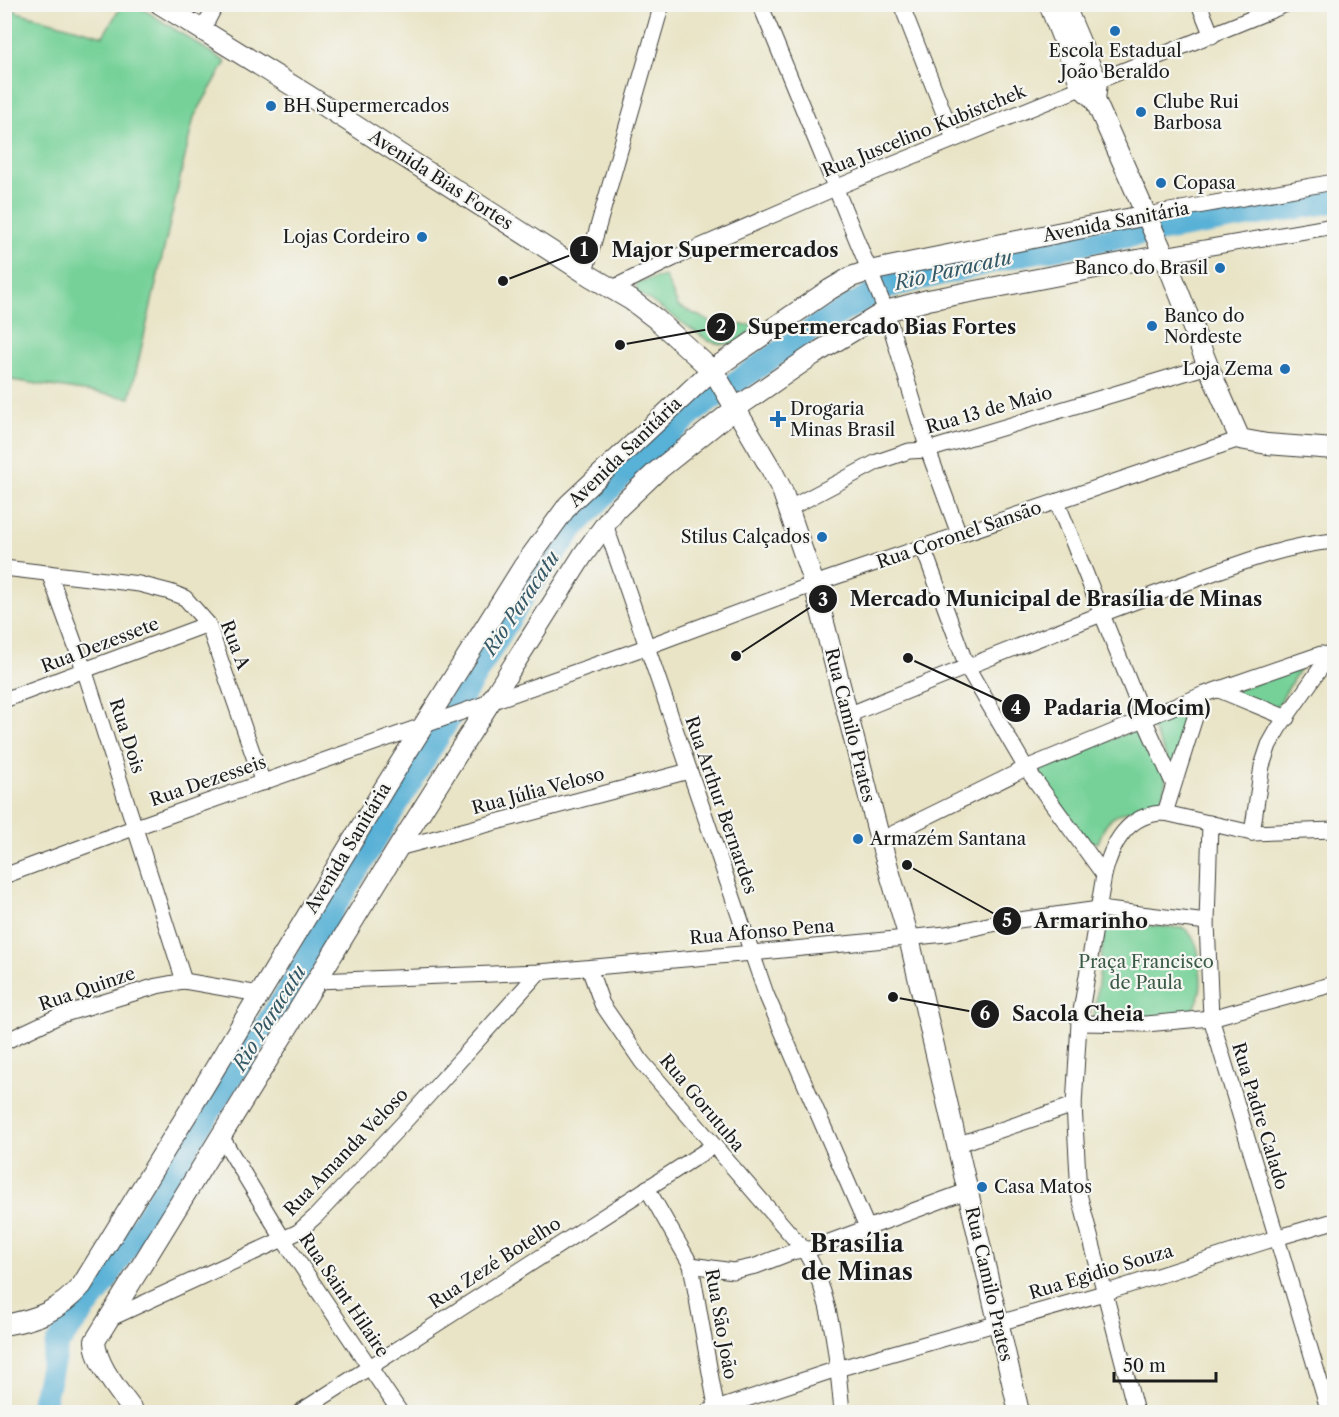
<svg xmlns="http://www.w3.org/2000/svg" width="1339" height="1417" font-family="'Libre Caslon Text',serif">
<rect width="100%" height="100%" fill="#f6f6f2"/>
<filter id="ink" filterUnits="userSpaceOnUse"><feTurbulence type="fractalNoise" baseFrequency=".0167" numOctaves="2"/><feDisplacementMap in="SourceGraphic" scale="12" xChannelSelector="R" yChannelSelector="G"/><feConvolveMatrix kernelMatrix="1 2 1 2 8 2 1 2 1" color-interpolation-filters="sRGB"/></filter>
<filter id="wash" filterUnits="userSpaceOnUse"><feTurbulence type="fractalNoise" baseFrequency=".008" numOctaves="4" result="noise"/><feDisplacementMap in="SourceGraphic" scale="24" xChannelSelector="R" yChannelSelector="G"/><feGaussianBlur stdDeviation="1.35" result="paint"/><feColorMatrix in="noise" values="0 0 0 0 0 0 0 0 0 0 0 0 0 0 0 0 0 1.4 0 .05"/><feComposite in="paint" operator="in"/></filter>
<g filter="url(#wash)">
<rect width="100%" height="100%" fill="#e9e4c6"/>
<g fill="#76d198" stroke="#49765a" stroke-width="1.5">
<polygon points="4,5 12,5 17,12 103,36 122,5 137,5 226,62 194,117 130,398 5,379"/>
<path d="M665 276 678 306 717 325H756C739 343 735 349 709 341L636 291 637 282Z"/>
<polygon points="1301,666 1277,707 1231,692"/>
<polygon points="1194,704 1173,771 1150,723"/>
<path d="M1136 729 1145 730 1166 779 1161 805C1147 806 1120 810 1109 821 1104 825 1101 836 1098 843L1087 841 1039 775 1042 768Z"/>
<path d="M1105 923 1184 928C1198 940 1199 951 1200 969 1202 982 1201 1004 1190 1012 1176 1022 1113 1018 1094 1018Z"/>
</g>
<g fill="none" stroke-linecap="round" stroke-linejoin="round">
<polyline stroke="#59b1d6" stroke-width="24" points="41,1412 57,1344 101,1288 155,1203 199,1127 286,995 334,907 526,591 572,529 622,476 696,410 817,326 884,287 1022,254 1334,201"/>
</g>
</g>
<g filter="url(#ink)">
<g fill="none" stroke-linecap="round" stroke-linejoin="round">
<defs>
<g id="minor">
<polyline points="760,4 886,311 928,450 959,534"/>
<polyline points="901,4 954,139"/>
<polyline points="1199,4 1212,36"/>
<polyline points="202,31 216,4"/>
<polyline points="1147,215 1334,182"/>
<polyline points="1164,255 1334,226"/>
<polyline points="585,272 662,4"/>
<polyline points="613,288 674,258 835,188 1287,4"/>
<polyline points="1057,502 1144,719 1173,783"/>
<polyline points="788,509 877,462 909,451 928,450 1208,366"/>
<polyline points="605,524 766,994 867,1227"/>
<polyline points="923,547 967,667 1026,768 1104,875"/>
<polyline points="4,568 139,584 170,592 185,598 208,624 263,783"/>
<polyline points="49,573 85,672 184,981"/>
<polyline points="1219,690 1287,718"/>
<polyline points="4,700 208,624"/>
<path d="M848 715C954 672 1061 628 1169 589 1223 570 1277 546 1334 541"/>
<polyline points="1165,813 1202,695"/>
<polyline points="1210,823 1207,922 1211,1018 1329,1412"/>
<polyline points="1252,833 1262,766 1269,745 1278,729 1334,649"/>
<polyline points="880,840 1026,768 1202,695 1321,654 1330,655 1334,658"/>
<polyline points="398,848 689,771"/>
<polyline points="4,876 136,827 646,647 814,584 1240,439"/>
<path d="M589 968 602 1004 642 1062 805 1251C833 1297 837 1359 842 1412"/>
<polyline points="317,981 539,972 752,953 946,934 997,923 1099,909 1207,922"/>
<polyline points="1079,1023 1146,1024 1211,1018 1334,984"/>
<polyline points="4,1042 61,1015 157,986 184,981 259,994"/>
<polyline points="221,1136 283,1239 400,1412"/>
<polyline points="956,1145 1074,1105"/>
<polyline points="647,1188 691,1265 717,1412"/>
<polyline points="691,1265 733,1271 756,1266 792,1252 813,1248 967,1191"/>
<polyline points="109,1319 283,1239 298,1232 316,1216 407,1119 539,972"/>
<polyline points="300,1412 713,1146"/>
<polyline points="707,1412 837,1369 1104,1293 1276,1238 1334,1221"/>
<path d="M1136 1412 1079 1194 1074 1105 1079 1023 1104 875C1112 843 1128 813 1165 813L1252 833 1334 830"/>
</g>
<g id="tertiary">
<polyline points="160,4 306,94 590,276 631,300 656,319 714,372 771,469 782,490 814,584 880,840 909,938 1019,1412"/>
<polyline points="1049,4 1082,88 1095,100 1164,255 1208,366 1240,439 1267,444 1334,449"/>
<polyline points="1064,4 1097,82 1095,100"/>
<path d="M4 1325C38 1319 59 1311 82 1285L191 1108 385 787 523 567 569 504 712 370 829 290 851 277 869 271 1147 215"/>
<path d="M134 1412C120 1392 96 1366 95 1341L398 848 583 555 616 510 657 471 736 408 813 355 886 311 928 300 1164 255"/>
</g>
</defs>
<use href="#minor" stroke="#3b3a36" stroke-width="17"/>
<use href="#tertiary" stroke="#3b3a36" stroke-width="22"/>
<use href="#minor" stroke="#fff" stroke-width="15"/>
<use href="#tertiary" stroke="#fff" stroke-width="20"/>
</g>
</g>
<g fill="#1f6fb2" stroke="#f6f6f2" stroke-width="2">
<circle cx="1115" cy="31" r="6"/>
<circle cx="271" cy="106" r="6"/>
<circle cx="1141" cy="112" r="6"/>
<circle cx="1161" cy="183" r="6"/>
<circle cx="422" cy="237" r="6"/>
<circle cx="1220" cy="268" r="6"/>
<circle cx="1152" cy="326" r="6"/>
<circle cx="1285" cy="369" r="6"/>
<path d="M775 410h6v6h6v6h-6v6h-6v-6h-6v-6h6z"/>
<circle cx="822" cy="537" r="6"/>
<circle cx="858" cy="839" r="6"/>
<circle cx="982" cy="1187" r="6"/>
</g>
<g text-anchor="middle" stroke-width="4.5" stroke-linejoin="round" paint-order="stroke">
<g font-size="18" fill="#1c1c1c" stroke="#f6f6f2" text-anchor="start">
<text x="1115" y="57" text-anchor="middle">Escola Estadual<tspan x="1115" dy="21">João Beraldo</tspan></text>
<text x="1153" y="108">Clube Rui<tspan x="1153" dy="21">Barbosa</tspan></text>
<text x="283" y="112">BH Supermercados</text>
<text x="1173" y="189">Copasa</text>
<text x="410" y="243" text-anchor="end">Lojas Cordeiro</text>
<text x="1208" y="274" text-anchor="end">Banco do Brasil</text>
<text x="1164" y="322">Banco do<tspan x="1164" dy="21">Nordeste</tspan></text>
<text x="1273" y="375" text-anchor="end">Loja Zema</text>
<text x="790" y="415">Drogaria<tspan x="790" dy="21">Minas Brasil</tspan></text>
<text x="810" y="543" text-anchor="end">Stilus Calçados</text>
<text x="870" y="845">Armazém Santana</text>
<text x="994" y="1193">Casa Matos</text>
</g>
<g font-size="18" fill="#1c1c1c" stroke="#f6f6f2">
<text transform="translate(924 131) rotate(-22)" y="6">Rua Juscelino Kubistchek</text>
<text transform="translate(441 180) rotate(33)" y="6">Avenida Bias Fortes</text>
<text transform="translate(1116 222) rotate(-11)" y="6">Avenida Sanitária</text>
<text transform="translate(989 410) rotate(-16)" y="6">Rua 13 de Maio</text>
<text transform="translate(625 452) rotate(-44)" y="6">Avenida Sanitária</text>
<text transform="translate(959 535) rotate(-19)" y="6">Rua Coronel Sansão</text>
<text transform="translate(100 645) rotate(-21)" y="6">Rua Dezessete</text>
<text transform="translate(235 645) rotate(69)" y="6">Rua A</text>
<text transform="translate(850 725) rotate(76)" y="6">Rua Camilo Prates</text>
<text transform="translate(127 736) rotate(72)" y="6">Rua Dois</text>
<text transform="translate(208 781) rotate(-19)" y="6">Rua Dezesseis</text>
<text transform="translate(538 791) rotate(-15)" y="6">Rua Júlia Veloso</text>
<text transform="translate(721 805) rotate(71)" y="6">Rua Arthur Bernardes</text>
<text transform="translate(348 848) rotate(-59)" y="6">Avenida Sanitária</text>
<text transform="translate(762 932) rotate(-5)" y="6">Rua Afonso Pena</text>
<text transform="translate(87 989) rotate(-19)" y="6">Rua Quinze</text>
<text transform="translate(702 1103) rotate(50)" y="6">Rua Gorutuba</text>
<text transform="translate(1260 1116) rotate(73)" y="6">Rua Padre Calado</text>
<text transform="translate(346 1152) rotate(-46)" y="6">Rua Amanda Veloso</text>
<text transform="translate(495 1263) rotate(-33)" y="6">Rua Zezé Botelho</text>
<text transform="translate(1101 1272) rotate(-17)" y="6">Rua Egidio Souza</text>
<text transform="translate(989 1284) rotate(77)" y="6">Rua Camilo Prates</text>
<text transform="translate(344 1295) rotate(56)" y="6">Rua Saint Hilaire</text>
<text transform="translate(721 1324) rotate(80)" y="6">Rua São João</text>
</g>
<g font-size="18" fill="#3c5b47" stroke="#f6f6f2">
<text x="1146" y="968">Praça Francisco<tspan x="1146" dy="21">de Paula</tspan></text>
</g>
<g font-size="20" font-style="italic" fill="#345866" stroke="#f6f6f2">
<text transform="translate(953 270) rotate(-13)" y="7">Rio Paracatu</text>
<text transform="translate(521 603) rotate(-56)" y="7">Rio Paracatu</text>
<text transform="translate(269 1018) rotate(-58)" y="7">Rio Paracatu</text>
</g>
<g font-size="24" font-weight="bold" fill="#1c1c1c" stroke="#f6f6f2">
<text x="857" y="1252">Brasília<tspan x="857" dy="28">de Minas</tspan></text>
</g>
</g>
<path fill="none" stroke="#1c1c1c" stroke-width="2" d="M503 281L584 250M620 345L721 327M736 656L823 599M908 658L1016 708M907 865L1007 921M893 997L985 1014"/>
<g fill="#1c1c1c" stroke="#f6f6f2" stroke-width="2">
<circle cx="503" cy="281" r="6"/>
<circle cx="620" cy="345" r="6"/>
<circle cx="736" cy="656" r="6"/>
<circle cx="908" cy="658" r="6"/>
<circle cx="907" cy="865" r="6"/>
<circle cx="893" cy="997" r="6"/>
<circle cx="584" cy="250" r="15"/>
<circle cx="721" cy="327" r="15"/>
<circle cx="823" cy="599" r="15"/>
<circle cx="1016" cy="708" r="15"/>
<circle cx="1007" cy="921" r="15"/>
<circle cx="985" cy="1014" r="15"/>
</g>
<g font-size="18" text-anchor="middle" font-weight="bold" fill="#fff">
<text x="584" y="256">1</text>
<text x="721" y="333">2</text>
<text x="823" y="606">3</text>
<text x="1016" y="714">4</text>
<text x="1007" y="927">5</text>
<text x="985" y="1020">6</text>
</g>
<g font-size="20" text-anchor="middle" font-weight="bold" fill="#1c1c1c" stroke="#f6f6f2" stroke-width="4.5" stroke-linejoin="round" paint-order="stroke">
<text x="725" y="257">Major Supermercados</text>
<text x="882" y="334">Supermercado Bias Fortes</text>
<text x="1056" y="606">Mercado Municipal de Brasília de Minas</text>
<text x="1127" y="715">Padaria (Mocim)</text>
<text x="1091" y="928">Armarinho</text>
<text x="1078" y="1021">Sacola Cheia</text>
</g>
<rect width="1339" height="1417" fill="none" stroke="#f6f6f2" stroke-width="24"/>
<path d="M1114 1372v9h102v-9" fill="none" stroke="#1c1c1c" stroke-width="3"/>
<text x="1123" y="1372" font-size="18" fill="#1c1c1c" stroke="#f6f6f2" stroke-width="4.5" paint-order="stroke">50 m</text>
</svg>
